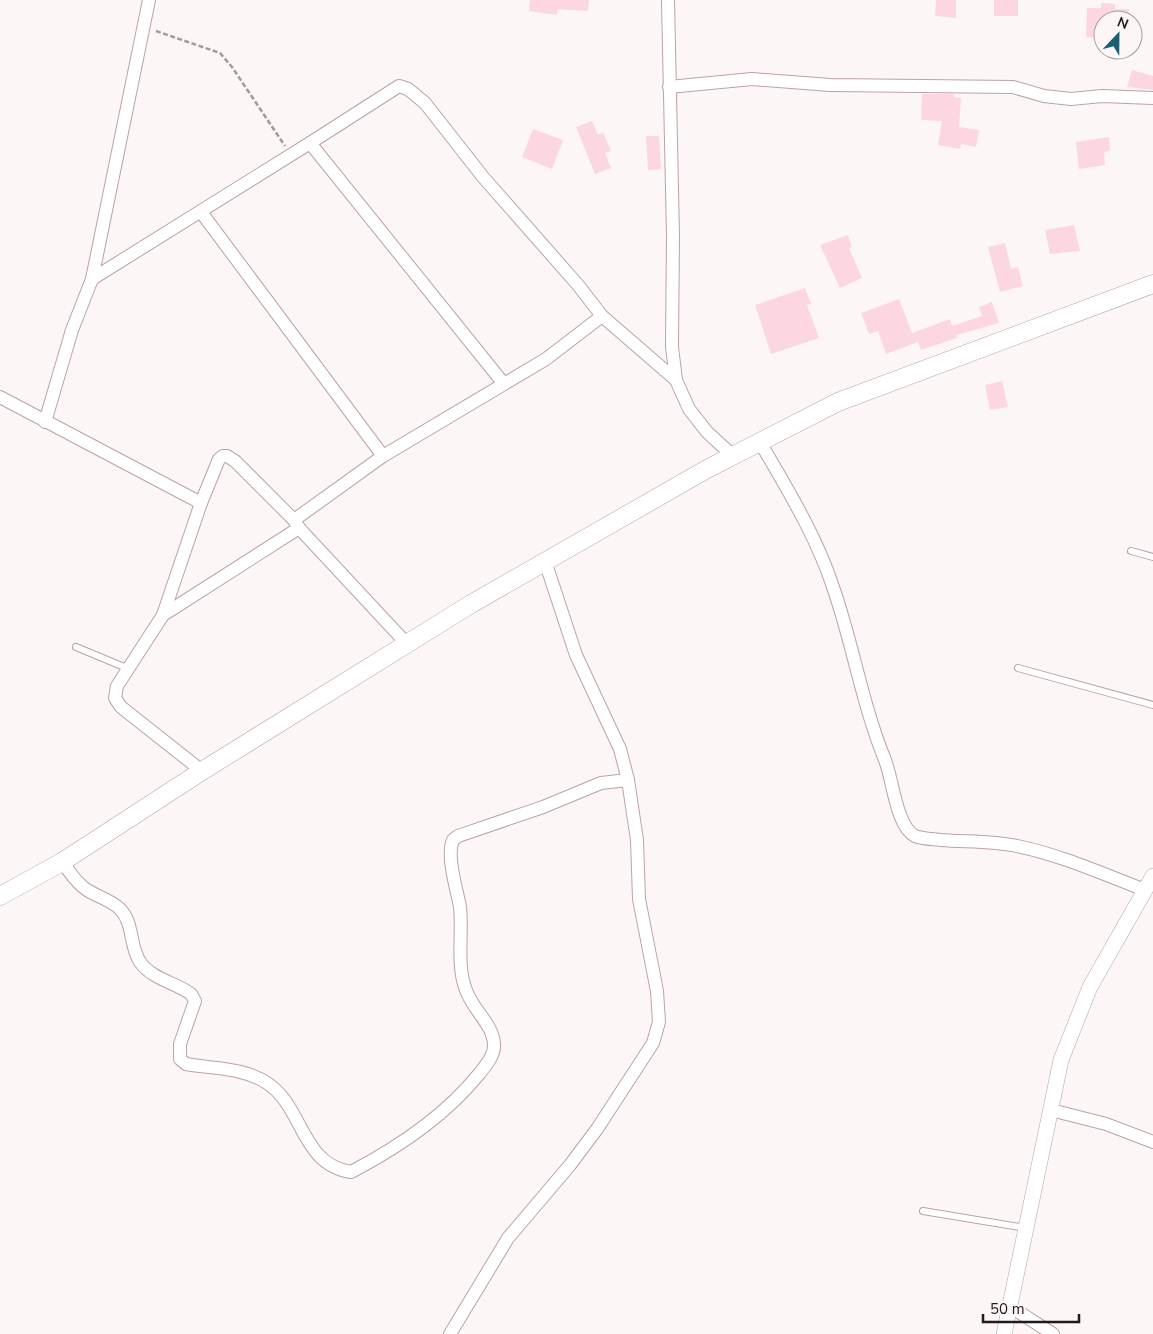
<svg xmlns="http://www.w3.org/2000/svg" width="1153" height="1334" font-family="'Nunito Sans',sans-serif">
<rect width="100%" height="100%" fill="#fcf6f7"/>
<g fill="#fdd7df">
<polygon points="530,0 589,0 588,11 558,9 557,15 529,11"/>
<polygon points="936,0 956,0 956,18 935,16"/>
<rect x="994" y="0" width="24" height="16"/>
<polygon points="1101,3 1115,4 1115,9 1129,9 1128,20 1103,20 1103,38 1086,37 1087,8 1101,8"/>
<polygon points="1132,70 1153,76 1153,90 1127,87"/>
<polygon points="922,94 954,94 954,97 961,98 959,127 979,130 976,147 961,144 960,149 938,145 942,121 921,120"/>
<polygon points="592,121 598,135 603,132 611,151 605,153 611,168 595,174 576,127"/>
<polygon points="533,129 563,140 552,169 522,157"/>
<polygon points="646,136 659,136 661,169 648,170"/>
<polygon points="1109,137 1110,151 1104,152 1105,165 1079,169 1076,142"/>
<polygon points="1074,225 1080,251 1050,254 1045,230"/>
<polygon points="848,235 852,247 849,248 862,278 840,288 820,245"/>
<polygon points="1005,243 1011,269 1018,267 1023,286 1000,292 988,247"/>
<polygon points="805,288 811,304 807,305 819,338 771,354 755,305"/>
<polygon points="899,299 912,333 950,319 952,326 982,316 979,307 992,302 999,323 956,335 957,338 921,350 918,342 886,354 878,331 869,334 861,313"/>
<polygon points="1002,381 1008,407 990,410 985,385"/>
</g>
<g fill="none" stroke-linecap="round" stroke-linejoin="round">
<defs>
<g id="service">
<polyline points="1131,551 1153,557"/>
<polyline points="76,647 129,669"/>
<polyline points="1018,668 1153,705"/>
<polyline points="923,1211 1026,1228"/>
</g>
<g id="minor">
<polyline points="668,0 673,236 672,347 676,380 689,409 707,432 733,456"/>
<polyline points="669,87 752,79 830,85 1013,87 1044,96 1071,99 1102,96 1153,98"/>
<polyline points="310,143 399,86 408,89 425,103 483,177 578,285 602,316 676,380"/>
<polyline points="201,212 383,456"/>
<polyline points="92,279 310,143 504,384"/>
<polyline points="0,397 201,503"/>
<polyline points="45,422 72,330 92,279 149,0"/>
<path d="M760 442C787 489 816 535 833 587 853 644 862 704 885 760 893 780 896 826 915 836 922 839 933 839 941 840 966 842 992 841 1017 846 1061 855 1103 874 1145 890"/>
<polyline points="294,520 383,456 546,359 602,316"/>
<polyline points="163,615 299,528"/>
<polyline points="202,771 121,707 115,698 117,686 163,615 201,503 219,459 223,456 227,456 235,461 294,520 299,528 407,644"/>
<path d="M62 862C70 872 76 883 87 890 98 897 111 900 120 909 134 923 129 945 140 962 153 980 175 982 191 994L195 1001 180 1044V1059L186 1064C213 1069 243 1067 267 1083 304 1107 300 1164 351 1172 399 1147 445 1116 479 1074 486 1065 495 1055 494 1044 493 1024 472 1009 466 990 456 965 463 934 460 907 457 890 446 856 453 840L458 836 543 807 601 783 628 780"/>
<polyline points="1051,1110 1106,1124 1153,1142"/>
<polyline points="1011,1307 1053,1334"/>
<polyline points="450,1334 508,1238 570,1165 597,1129 653,1043 659,1022 657,991 639,899 637,840 628,780 620,749 576,655 545,561"/>
</g>
<polyline id="tertiary" points="1004,1334 1061,1060 1090,987 1153,876"/>
<polyline id="secondary" points="0,896 62,862 202,771 471,604 707,469 838,402 1153,284"/>
</defs>
<use href="#service" stroke="#bba2a7" stroke-width="8"/>
<use href="#minor" stroke="#bba2a7" stroke-width="14"/>
<use href="#tertiary" stroke="#bba2a7" stroke-width="16"/>
<use href="#secondary" stroke="#bba2a7" stroke-width="19"/>
<polyline stroke="#a1999b" stroke-width="2.5" stroke-dasharray="5 2.5" stroke-linecap="butt" points="156,31 220,53 232,67 285,146"/>
<use href="#service" stroke="#fff" stroke-width="6"/>
<use href="#minor" stroke="#fff" stroke-width="12"/>
<use href="#tertiary" stroke="#fff" stroke-width="15"/>
<use href="#secondary" stroke="#fff" stroke-width="18"/>
</g>
<g transform="translate(1118 35) rotate(22)"><circle r="24" fill="#fcf6f7" stroke="#a59e9f"/>
<path d="M0-4L9 19L0 12L-9 19Z" fill="#1b6072"/>
<text y="-8" font-size="14" font-weight="bold" text-anchor="middle" fill="#231a1c">N</text>
</g>
<path d="M983 1314v8h96v-8" fill="none" stroke="#231a1c" stroke-width="2.5"/>
<text x="990" y="1314" font-size="15" fill="#231a1c" stroke="#fcf6f7" stroke-width="4" paint-order="stroke">50 m</text>
</svg>
